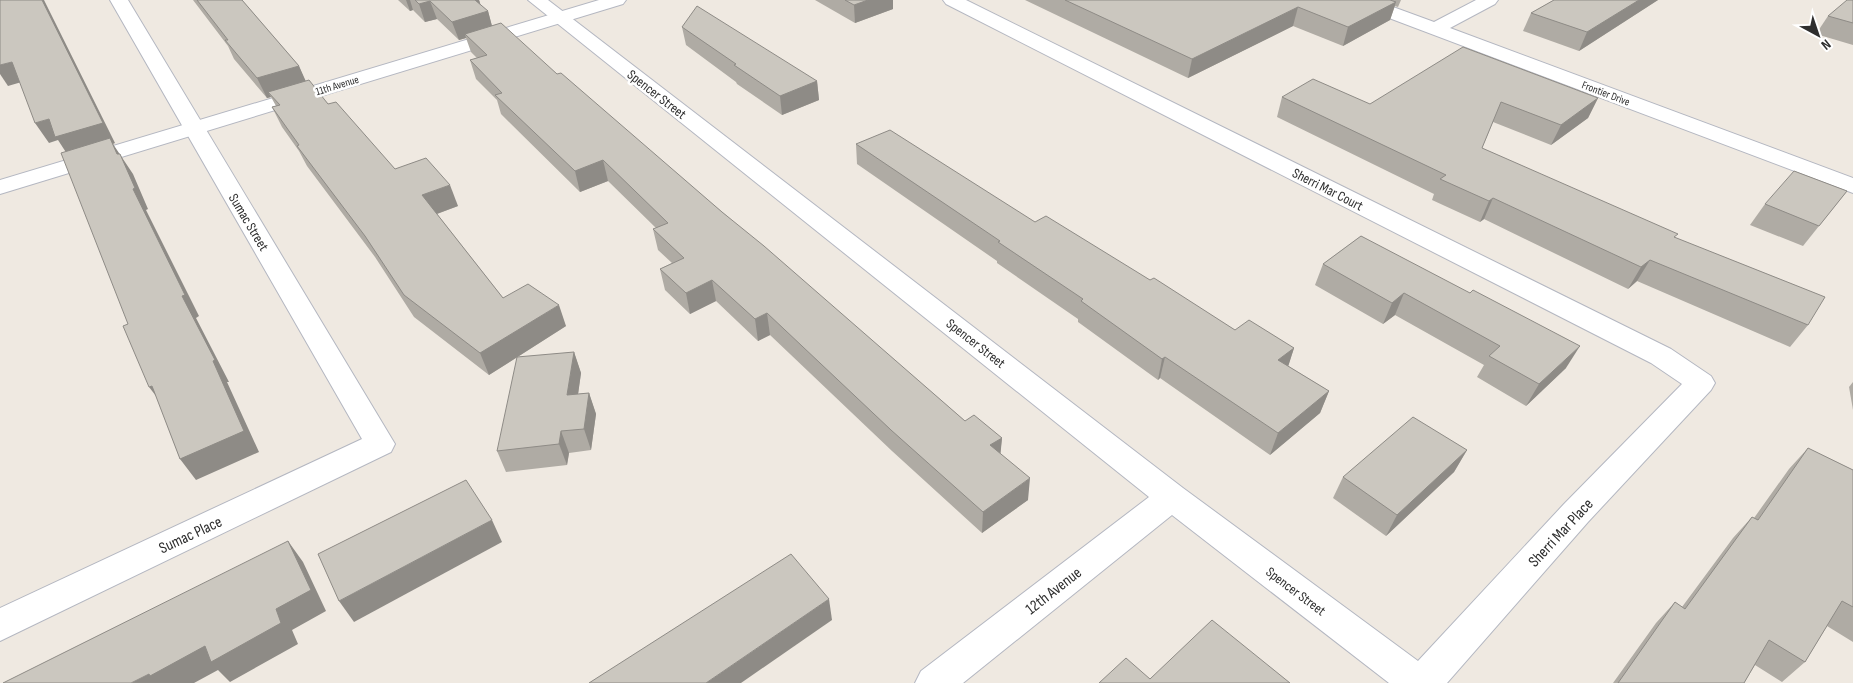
<svg xmlns="http://www.w3.org/2000/svg" width="1853" height="683" font-family="'Sofia Sans Condensed',sans-serif">
<rect width="100%" height="100%" fill="#efe9e1"/>
<g fill="none" stroke-linecap="round" stroke-linejoin="round">
<defs>
<g id="minor">
<polygon points="110,0 128,0 395,444 391,452 0,641 0,608 362,439"/>
<polygon points="528,0 548,0 1183,488 1418,661 1564,504 1682,384 1651,363 946,4 943,0 966,0 1671,349 1711,376 1715,383 1711,390 1588,522 1447,683 1389,683 1172,515 963,683 915,683 921,671 1149,497"/>
<polygon points="1349,0 1374,0 1434,22 1476,0 1498,0 1495,4 1450,28 1853,178 1853,193 1352,4"/>
</g>
<polygon id="tertiary" points="599,0 626,0 623,4 0,194 0,180"/>
</defs>
<use href="#minor" stroke="#b4b7c1" stroke-width="2"/>
<use href="#tertiary" stroke="#b4b7c1" stroke-width="2"/>
<use href="#minor" fill="#fff" fill-rule="evenodd"/>
<use href="#tertiary" fill="#fff" fill-rule="evenodd"/>
</g>
<g fill="#afaba4">
<polygon points="193,0 242,0 299,66 305,81 395,169 458,206 437,214 503,298 566,326 489,375 414,317 375,257 307,166 299,151 282,127 272,107 276,106 271,97 267,98 234,59 228,46"/>
<polygon points="398,0 479,0 481,6 488,11 492,26 557,74 722,212 965,421 1002,438 1000,454 1028,500 982,533 892,451 770,335 758,341 716,301 690,314 665,290 660,269 672,263 658,250 653,229 656,228 608,181 580,192 501,114 497,100 476,79 470,60 477,58 471,52 466,38 459,40 437,19 425,22 413,10 410,11"/>
<polygon points="815,0 893,0 893,9 855,23"/>
<polygon points="1025,0 1401,0 1398,7 1395,6 1390,20 1343,46 1293,26 1188,78"/>
<polygon points="1554,0 1658,0 1579,51 1523,31 1531,13"/>
<polygon points="1853,0 1853,45 1816,34 1828,16"/>
<polygon points="682,27 817,81 819,100 782,115 737,84 736,82 686,45"/>
<polygon points="1282,97 1370,104 1598,98 1588,118 1551,145 1493,122 1482,148 1676,238 1808,325 1790,347 1637,281 1628,289 1484,219 1480,222 1432,200 1434,194 1277,117"/>
<polygon points="856,144 1035,222 1150,280 1235,330 1294,348 1288,366 1329,391 1320,413 1270,455 1160,378 1158,380 1078,322 1078,319 997,263 997,261 857,164"/>
<polygon points="1847,191 1803,246 1750,225 1765,204"/>
<polygon points="1361,236 1566,368 1526,406 1477,377 1484,365 1395,315 1383,324 1315,285 1323,264"/>
<polygon points="574,352 581,373 578,394 589,393 596,414 591,450 569,453 567,465 506,472 497,451"/>
<polygon points="1853,382 1853,410 1849,387"/>
<polygon points="1808,448 1853,470 1853,642 1827,626 1805,662 1782,682 1755,665 1744,683 1613,683 1656,623 1675,602 1682,607 1733,538 1752,517 1754,518 1789,469"/>
<polygon points="1467,450 1454,472 1386,536 1333,498 1343,477"/>
</g>
<g fill="#8e8b86">
<polygon points="42,0 44,0 115,143 113,144 133,174 148,209 146,210 199,316 196,318 229,382 227,382 259,452 196,480 180,459 69,157 58,140 49,143 35,123 49,119"/>
<polygon points="406,0 410,0 413,10 410,11"/>
<polygon points="474,0 479,0 483,13 488,11 493,30 465,34 466,38 459,40 452,22"/>
<polygon points="868,0 893,0 893,9 855,23 854,5"/>
<polygon points="1639,0 1658,0 1579,51 1587,32"/>
<polygon points="430,1 437,19 425,22 419,4"/>
<polygon points="1396,2 1390,20 1343,46 1348,27"/>
<polygon points="1298,7 1293,26 1188,78 1192,59"/>
<polygon points="12,62 25,81 8,86 0,74 0,65"/>
<polygon points="299,66 308,86 268,92 271,97 267,98 257,78"/>
<polygon points="817,81 819,100 782,115 780,96"/>
<polygon points="1598,98 1588,118 1551,145 1561,125"/>
<polygon points="603,160 608,181 580,192 575,171"/>
<polygon points="450,185 458,206 431,216 422,195"/>
<polygon points="1493,198 1484,219 1480,222 1489,201"/>
<polygon points="1650,260 1637,281 1628,289 1641,267"/>
<polygon points="712,280 716,301 690,314 686,293"/>
<polygon points="1404,293 1395,315 1383,324 1392,303"/>
<polygon points="559,305 566,326 489,375 480,353"/>
<polygon points="767,313 770,335 758,341 755,319"/>
<polygon points="1580,346 1566,368 1526,406 1539,384"/>
<polygon points="1294,348 1287,370 1278,360"/>
<polygon points="574,352 581,373 575,416 567,395"/>
<polygon points="1165,357 1160,378 1158,380 1162,359"/>
<polygon points="152,386 166,409 149,387"/>
<polygon points="1329,391 1320,413 1270,455 1278,433"/>
<polygon points="589,393 596,414 591,450 584,429"/>
<polygon points="561,431 569,453 567,465 559,444"/>
<polygon points="1002,438 1000,459 990,445"/>
<polygon points="1467,450 1454,472 1386,536 1397,515"/>
<polygon points="1030,478 1028,500 982,533 983,512"/>
<polygon points="492,520 502,542 354,622 339,601"/>
<polygon points="288,541 303,562 326,611 292,630 298,644 230,682 218,670 194,683 131,683 276,609"/>
<polygon points="829,599 832,620 741,683 706,683"/>
</g>
<g fill="#cbc7bf" stroke="#8e8b86">
<polygon points="0,0 42,0 103,123 55,137 49,119 35,123 12,62 0,65"/>
<polygon points="197,0 242,0 299,66 257,78 225,40 228,40"/>
<polygon points="415,0 475,0 488,11 452,22 430,1 419,4"/>
<polygon points="845,0 868,0 854,5"/>
<polygon points="1065,0 1390,0 1396,2 1348,27 1298,7 1192,59"/>
<polygon points="1554,0 1639,0 1587,32 1531,13"/>
<polygon points="1847,0 1853,0 1853,23 1828,16"/>
<polygon points="697,6 817,81 780,96 734,65 736,64 682,27"/>
<polygon points="501,23 557,74 561,73 722,212 764,246 965,421 974,415 1002,438 990,445 1030,478 983,512 891,430 767,313 755,319 712,280 686,293 660,269 684,258 653,229 668,223 603,160 575,171 495,95 502,93 470,60 487,55 465,34"/>
<polygon points="1463,47 1598,98 1561,125 1501,102 1482,148 1678,234 1674,237 1825,297 1808,325 1650,260 1641,267 1493,198 1489,201 1440,179 1446,175 1282,97 1313,79 1370,104"/>
<polygon points="309,80 328,104 336,102 395,169 426,158 450,185 422,195 503,298 528,284 559,305 480,353 404,295 365,236 297,146 299,145 272,107 280,105 268,92"/>
<polygon points="890,130 1035,222 1046,216 1150,280 1154,278 1235,330 1249,320 1294,348 1278,360 1329,391 1278,433 1165,357 1162,359 1081,301 1083,299 998,242 1000,241 856,144"/>
<polygon points="110,138 117,154 120,154 135,188 133,189 185,295 182,296 215,360 213,361 244,431 180,459 152,386 149,387 123,326 128,324 61,153"/>
<polygon points="1794,171 1847,191 1819,226 1765,204"/>
<polygon points="1361,236 1470,293 1473,290 1580,346 1539,384 1489,356 1500,346 1404,293 1392,303 1323,264"/>
<polygon points="574,352 567,395 589,393 584,429 561,431 559,444 497,451 517,357"/>
<polygon points="1413,417 1467,450 1397,515 1343,477"/>
<polygon points="1808,448 1853,470 1853,607 1842,601 1805,662 1769,640 1744,683 1618,683 1675,602 1685,609 1752,517 1758,520"/>
<polygon points="466,480 492,520 339,601 318,554"/>
<polygon points="288,541 311,590 276,609 281,623 211,662 205,646 150,676 149,674 131,683 3,683"/>
<polygon points="791,554 829,599 706,683 589,683"/>
<polygon points="1212,620 1290,683 1099,683 1126,658 1150,679"/>
</g>
<g text-anchor="middle" stroke-width="5" stroke-linejoin="round" paint-order="stroke">
<g font-size="11" fill="#2e2e2e" stroke="#fff">
<text transform="translate(337 85) rotate(-17)" y="4">11th Avenue</text>
<text transform="translate(1606 93) rotate(21)" y="4">Frontier Drive</text>
</g>
<g font-size="14" fill="#2e2e2e" stroke="#fff">
<text transform="translate(657 94) rotate(38)" y="5">Spencer Street</text>
<text transform="translate(1328 189) rotate(27)" y="5">Sherri Mar Court</text>
<text transform="translate(249 222) rotate(59)" y="5">Sumac Street</text>
<text transform="translate(976 343) rotate(38)" y="5">Spencer Street</text>
<text transform="translate(1296 591) rotate(37)" y="5">Spencer Street</text>
</g>
<g font-size="16" fill="#2e2e2e" stroke="#fff">
<text transform="translate(1560 532) rotate(-47)" y="6">Sherri Mar Place</text>
<text transform="translate(190 534) rotate(-25)" y="6">Sumac Place</text>
<text transform="translate(1053 590) rotate(-38)" y="6">12th Avenue</text>
</g>
</g>
<g transform="translate(1818 35) rotate(140)" stroke="#ffffff" stroke-width="4" paint-order="stroke">
<path d="M0-4L9 19L0 12L-9 19Z" fill="#2e2e2e"/>
<text y="-8" font-size="14" font-weight="bold" text-anchor="middle" fill="#2e2e2e">N</text>
</g>
</svg>
